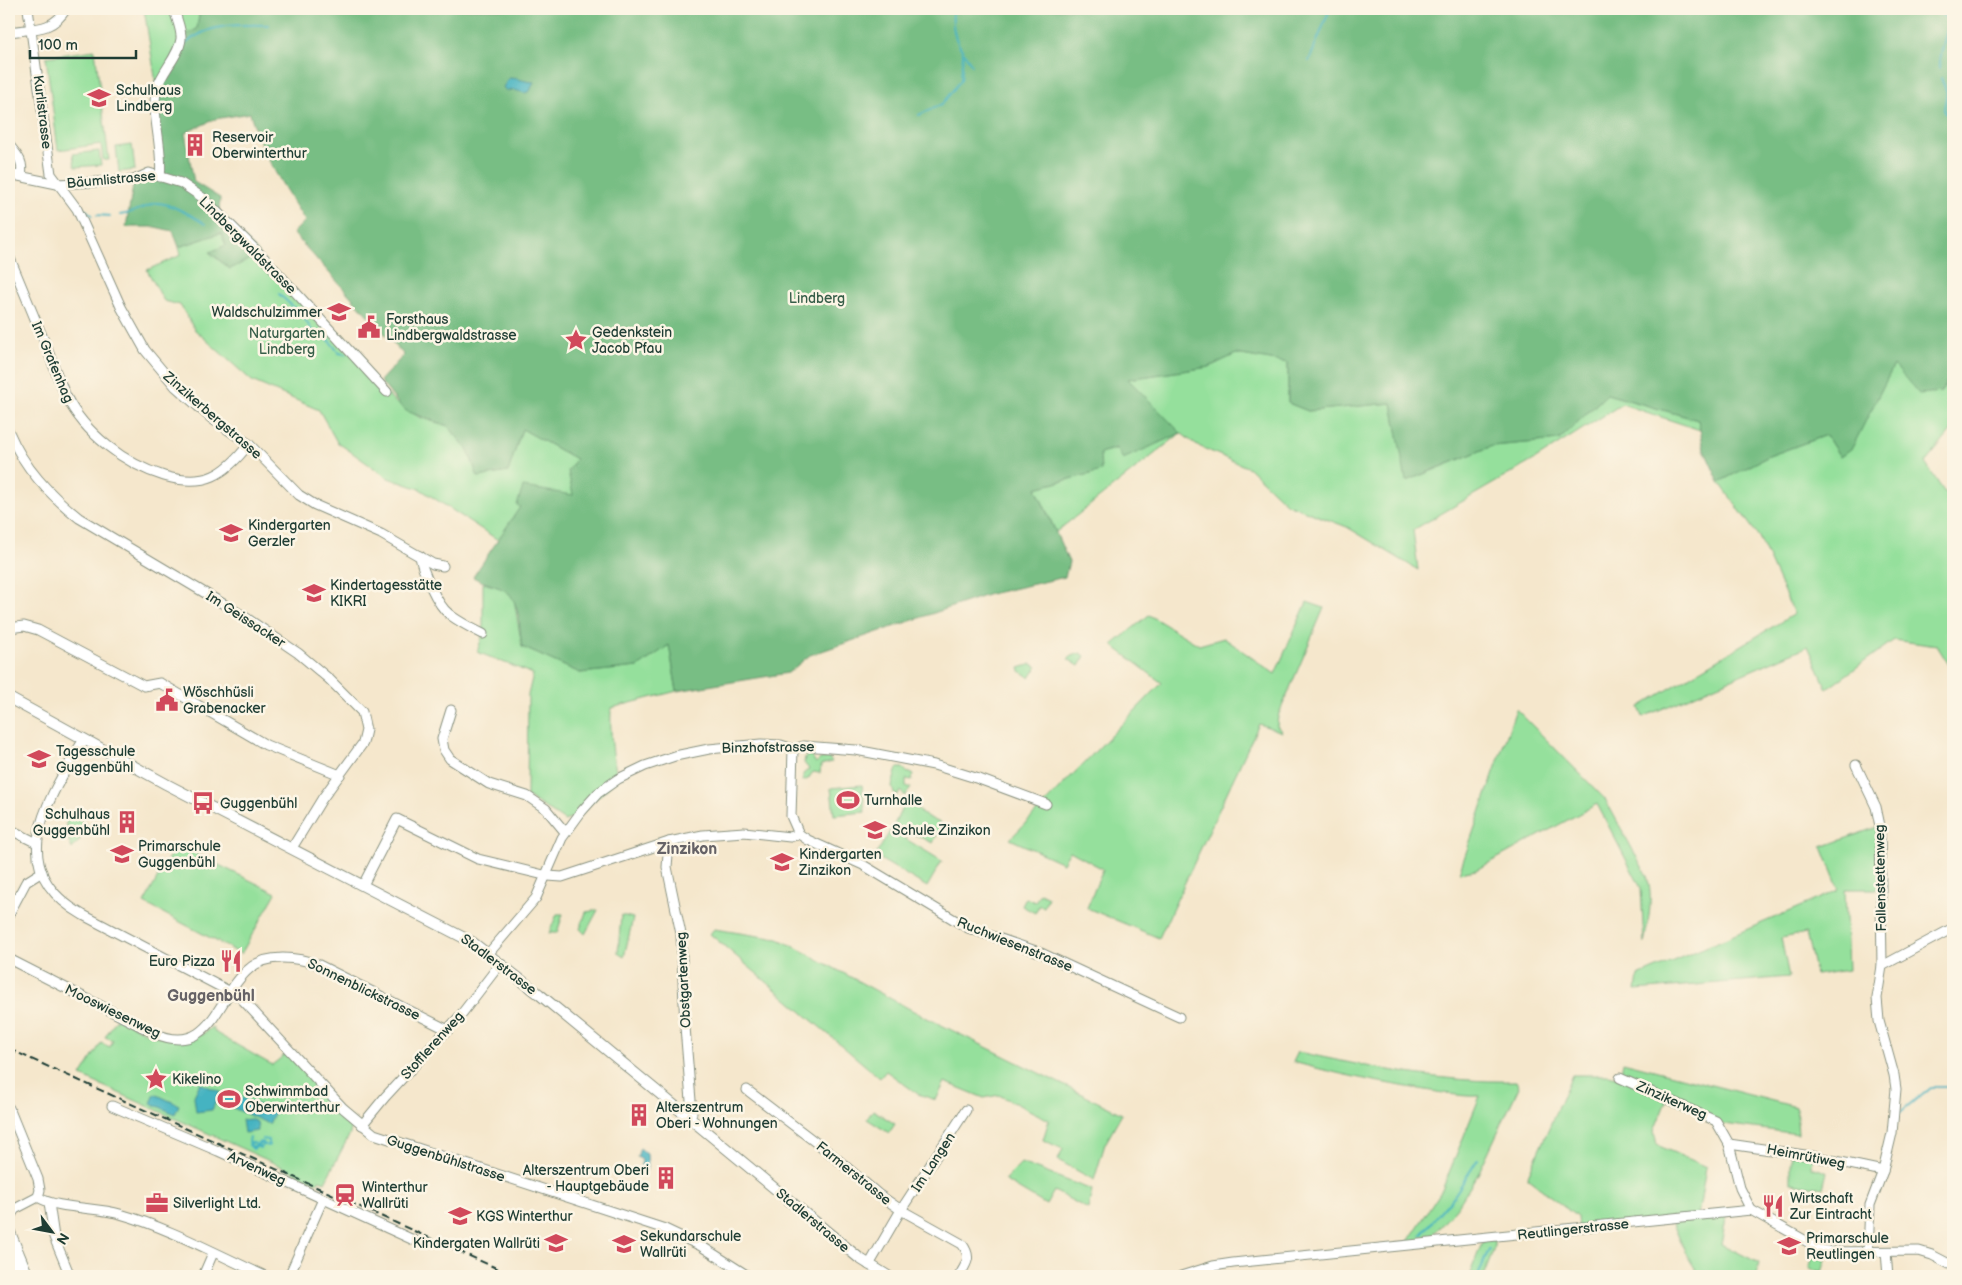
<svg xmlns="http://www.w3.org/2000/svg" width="1962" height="1285" font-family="'Balsamiq Sans',sans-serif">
<rect width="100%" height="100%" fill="#fcf5e5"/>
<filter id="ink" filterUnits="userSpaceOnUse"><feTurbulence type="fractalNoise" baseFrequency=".02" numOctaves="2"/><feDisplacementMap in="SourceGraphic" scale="10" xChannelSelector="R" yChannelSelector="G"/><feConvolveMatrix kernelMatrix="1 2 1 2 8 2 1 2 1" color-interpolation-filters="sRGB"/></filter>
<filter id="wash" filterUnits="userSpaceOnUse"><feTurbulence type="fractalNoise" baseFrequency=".0096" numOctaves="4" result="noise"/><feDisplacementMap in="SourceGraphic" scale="20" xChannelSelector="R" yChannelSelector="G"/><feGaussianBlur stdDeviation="1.12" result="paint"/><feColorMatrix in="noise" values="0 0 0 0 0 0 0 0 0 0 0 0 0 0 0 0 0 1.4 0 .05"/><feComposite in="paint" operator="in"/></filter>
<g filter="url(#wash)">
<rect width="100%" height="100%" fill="#f5e7cc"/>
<g fill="#95e09c" stroke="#5a8e68">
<polygon points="144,9 200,9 197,29 157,89"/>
<polygon points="95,50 109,160 103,160 101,144 58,150 46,57"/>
<polygon points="132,145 135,170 119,172 116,147"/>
<polygon points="99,151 101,165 75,167 73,154"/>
<polygon points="221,233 226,245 210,253 230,269 258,255 396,403 419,417 448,426 468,450 478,477 508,472 522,429 576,459 574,495 521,507 498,540 420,489 388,478 337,442 319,410 252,381 195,330 180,305 164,301 147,270 181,255 179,247"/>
<polygon points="1236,354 1288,363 1288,403 1308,411 1392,403 1407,481 1492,446 1559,440 1607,394 1698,420 1700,430 1622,404 1534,460 1413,530 1418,570 1347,527 1287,504 1249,468 1196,445 1181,433 1056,532 1036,488 1101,471 1099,453 1180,433 1127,379 1209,367"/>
<polygon points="1894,365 1941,392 1953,371 1953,429 1925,463 1953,505 1953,671 1937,646 1894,640 1827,689 1808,646 1643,717 1639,707 1794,614 1759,537 1719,482 1769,456 1826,435 1840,457 1852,447"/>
<path d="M483 583 505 589 514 599 522 647 580 673 638 667 669 645 677 691 611 708C610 733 612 755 618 779L581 812 565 821 527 796 528 695 533 674 477 652 483 634Z"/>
<polygon points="1307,602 1324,608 1278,716 1277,726 1282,732 1259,724 1159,938 1087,908 1103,869 1070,851 1063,863 1010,839 1162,683 1112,645 1149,615 1199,645 1224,638 1275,674"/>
<polygon points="1081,653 1085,656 1079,666 1068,659 1071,656"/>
<polygon points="1032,664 1037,667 1030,678 1020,671 1019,668"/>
<path d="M1516 709 1605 799 1647 876C1654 899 1648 921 1644 944L1641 888 1597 804 1476 870 1459 873Z"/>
<polygon points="811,755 816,763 820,759 829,758 832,762 821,765 820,773 813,772 808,779 803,781 803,774 809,769 804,763 805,757"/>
<polygon points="897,768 903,768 908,773 913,773 912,780 906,779 906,786 911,788 905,796 901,791 898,795 894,794 892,786"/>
<polygon points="862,785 865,812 834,815 831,788"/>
<polygon points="908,804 921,811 920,813 942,824 933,843 911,833 909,836 896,829 897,826 894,825 903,806 906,807"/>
<polygon points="66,813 87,824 79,841 72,849 66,833"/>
<polygon points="1880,826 1881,889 1845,889 1848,970 1816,975 1806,933 1781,938 1789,977 1636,990 1638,976 1839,890 1822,847"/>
<polygon points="891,830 942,861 927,887 875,856"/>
<polygon points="176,844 276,893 241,954 144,903"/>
<polygon points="1040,893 1048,897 1044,907 1039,905 1035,913 1022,906 1026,898 1035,902"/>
<polygon points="598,910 585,934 580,929 586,912"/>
<polygon points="557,914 563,914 557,933 549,933"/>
<polygon points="621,915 633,918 624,957 618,953"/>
<polygon points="714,929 778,939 793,946 921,1015 1122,1114 1105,1144 1094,1180 1058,1160 1063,1149 1043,1140 1049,1120 999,1095 984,1098 945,1082 936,1100 918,1094 886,1071 880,1078 710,934"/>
<polygon points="117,1018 153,1036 201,1035 212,1027 216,1033 272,1065 287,1053 352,1123 350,1134 325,1182 319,1180 318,1183 81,1076 101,1043 110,1047 113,1040 105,1037"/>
<path d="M1298 1052C1369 1067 1443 1083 1516 1081L1519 1087 1478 1174 1458 1206 1425 1244 1405 1246 1442 1190 1480 1096C1462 1097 1444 1093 1426 1090 1381 1083 1337 1074 1293 1062Z"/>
<polygon points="1623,1062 1796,1107 1798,1134 1724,1124 1667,1099 1654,1131 1657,1145 1706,1167 1698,1216 1727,1213 1721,1244 1759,1263 1756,1276 1700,1276 1686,1254 1671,1219 1578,1228 1577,1217 1527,1178 1572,1075 1609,1075 1620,1078"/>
<polygon points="873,1110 895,1124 889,1133 867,1119"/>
<polygon points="1791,1153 1812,1156 1811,1167 1827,1172 1823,1188 1791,1183"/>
<polygon points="1021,1163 1092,1190 1088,1209 1054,1191 1046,1205 1004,1180"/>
<polygon points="1495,1236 1495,1246 1483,1276 1469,1276 1484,1238"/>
<polygon points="1813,1256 1826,1260 1822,1272 1809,1268"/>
</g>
<path fill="#78be84" stroke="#4c7e5c" d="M200 9H1953V371L1941 392 1919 394 1894 365 1852 448 1840 457 1826 435 1769 456 1719 482 1704 449 1698 420 1607 394 1559 440 1492 446 1406 481 1392 403 1308 411 1288 403V363L1236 354 1209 367 1128 379 1181 433 1123 459 1116 448 1100 453 1101 471 1036 488 1069 562 1065 577 990 594 810 655 788 673 677 691 669 645 638 667 580 673 522 647C519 630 521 596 502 589 492 584 483 583 473 577L520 507 517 505 523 487 573 495 568 471 576 459 522 429 508 472 478 477 468 450 448 426 406 411 398 403 380 381 404 355 293 233 305 221C283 185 261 153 250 113L215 119 185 133 194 182 220 198 219 212 260 254 230 269 210 252 226 245 221 233 179 247 173 231 155 227H126L134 180 149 173 160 177 157 89 181 37 197 29Z"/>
<g fill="#45b3c1" stroke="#32787a">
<path d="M509 78C519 78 525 82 534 82L530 91 525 93 514 90 506 91 503 87Z"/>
<polygon points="200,1083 220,1092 212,1110 196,1112 194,1096"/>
<polygon points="226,1091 275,1112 269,1124 231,1107 221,1109 220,1105"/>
<polygon points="155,1094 179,1105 175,1114 151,1103"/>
<polygon points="250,1119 257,1122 258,1131 244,1133 242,1120"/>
<polygon points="640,1148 647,1154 648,1167 646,1171 640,1168 642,1160 637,1157"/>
</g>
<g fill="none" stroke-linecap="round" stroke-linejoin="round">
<g stroke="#45b3c1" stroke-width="2">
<path d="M953 9C951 35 957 44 972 65"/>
<polyline points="1940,9 1939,12 1949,21 1940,59 1940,68"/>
<path d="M185 44C209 23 239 24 269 25"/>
<polyline points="1309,61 1330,9"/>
<polyline points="1941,78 1947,92 1944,109 1953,127"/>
<polyline points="919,115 942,104 961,80 963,53"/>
<polyline points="83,208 92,215"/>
<polyline points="97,215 110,216"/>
<path d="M120 215C132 213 143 208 153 204 163 199 195 217 205 224"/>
<polyline points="279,294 303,316 312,331 328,339 339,353 345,354"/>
<polyline points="1949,360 1953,349"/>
<polyline points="1899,1113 1931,1087 1953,1087"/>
<path d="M250 1137C249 1140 249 1144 251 1146L255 1147C257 1145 258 1142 261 1142 263 1142 264 1143 264 1145L260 1148C258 1147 256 1145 254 1143H251L249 1145 253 1149C262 1147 255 1140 268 1146L269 1145V1140L262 1139"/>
<polyline points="1421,1235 1454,1196 1478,1159"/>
<polyline points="1478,1276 1489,1249"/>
</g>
</g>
</g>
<g filter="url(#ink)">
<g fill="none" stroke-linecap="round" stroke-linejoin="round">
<defs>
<g id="minor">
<polyline points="28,9 51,174 77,209 121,307 145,350 176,387 212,419 249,444 299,495 315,505 381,534 433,564 443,566"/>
<path d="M9 32C34 28 52 32 66 9"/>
<path d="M9 145C18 156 24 162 21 176"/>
<polyline points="9,174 57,184 134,180 149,173 181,183 203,198 265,259 387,392"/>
<path d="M160 177C164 148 150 113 157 88 162 71 179 56 181 39 182 30 176 18 174 9"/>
<path d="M9 256C21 285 33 314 45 343 52 361 58 379 66 396 85 434 125 464 164 476 205 488 225 475 249 444"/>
<path d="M9 432C24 468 49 494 79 518L242 615 298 653 329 679 362 712 366 730 363 743 322 799 292 848"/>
<path d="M420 556C422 570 437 605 449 614 459 622 471 628 483 634"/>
<polyline points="9,628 24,626 38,630 144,686 160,683 266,745 340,775"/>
<polyline points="451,710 442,739 444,750 450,759 489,784 527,796 546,809 565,832"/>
<path d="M84 739C49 798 0 868 83 915L240 997 343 1108 374 1134 665 1229 701 1246 748 1276"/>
<polyline points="793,749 791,816 799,834 808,840 863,865 968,928 1039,952 1179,1017"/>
<polyline points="1856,765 1876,807 1880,826 1882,966 1877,998 1879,1021 1894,1075 1896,1089 1892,1133 1883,1171 1870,1205 1868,1252"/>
<polyline points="9,829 37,843"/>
<polyline points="669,842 667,867 681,934 685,1027 692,1113 689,1117"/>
<polyline points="363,885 397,819 478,859 548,876 562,877 669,842 703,835 744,832 790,837 799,834"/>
<polyline points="9,914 26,882 42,872"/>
<polyline points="488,954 536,898 562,838 581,812 598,793 618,779 645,766 675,756 709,749 761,744 781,745 793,749 804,746 856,750 934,765 979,779 1046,804"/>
<path d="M9 959 154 1033C212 1059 217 995 249 969 267 953 298 957 319 965L448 1030"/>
<polyline points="1882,966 1953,928"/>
<polyline points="1620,1078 1716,1121 1729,1144 1740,1188 1751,1210"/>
<path d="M747 1090 831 1154 878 1194 901 1210 962 1244C972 1257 967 1263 959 1276"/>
<polyline points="112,1106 218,1151 420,1243"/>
<polyline points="9,1108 38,1179 40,1190 38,1197"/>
<polyline points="362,1125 385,1097 460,1016 500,964"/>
<polyline points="1729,1144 1812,1156 1883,1171"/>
<path d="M38 1197C56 1209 96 1207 120 1214 170 1228 218 1255 265 1276"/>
<polyline points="49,1203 54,1237 70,1276"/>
<polyline points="9,1218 15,1209 38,1197"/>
<polyline points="1886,1252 1888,1276"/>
<polyline points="869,1265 901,1210 966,1110"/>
<polyline points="203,1276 213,1253"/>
<polyline points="289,1276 323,1199"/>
<polyline points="1181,1276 1213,1266 1233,1263 1751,1210 1822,1250 1831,1252 1919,1251 1932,1255 1953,1266"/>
</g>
<g id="major">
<polyline points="9,698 166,784 472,942 539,994 859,1258 888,1276"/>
<polyline points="9,1230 28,1276"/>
<polyline points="9,1253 19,1276"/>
</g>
</defs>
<use href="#minor" stroke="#8a9280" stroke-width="11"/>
<use href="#major" stroke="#8a9280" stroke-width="12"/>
<use href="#minor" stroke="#fff" stroke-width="9"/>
<use href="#major" stroke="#fff" stroke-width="10"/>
<polyline stroke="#1f3d34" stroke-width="2" stroke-dasharray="8 4" stroke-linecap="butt" points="9,1049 514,1276"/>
</g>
</g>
<defs>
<symbol id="school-bare" viewBox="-9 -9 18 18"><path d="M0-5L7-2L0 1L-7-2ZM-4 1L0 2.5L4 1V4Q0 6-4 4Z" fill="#d1495b" stroke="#fcf5e5" stroke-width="2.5" paint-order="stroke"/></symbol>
<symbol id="building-bare" viewBox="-9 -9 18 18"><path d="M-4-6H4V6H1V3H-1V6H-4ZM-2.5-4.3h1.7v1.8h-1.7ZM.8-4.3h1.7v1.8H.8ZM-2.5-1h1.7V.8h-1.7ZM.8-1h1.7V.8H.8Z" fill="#d1495b" stroke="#fcf5e5" stroke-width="2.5" paint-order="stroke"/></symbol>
<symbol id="civic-bare" viewBox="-9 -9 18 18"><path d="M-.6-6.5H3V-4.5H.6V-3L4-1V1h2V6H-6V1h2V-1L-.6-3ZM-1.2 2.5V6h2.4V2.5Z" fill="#d1495b" stroke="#fcf5e5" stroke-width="2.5" paint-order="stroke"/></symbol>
<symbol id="sight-bare" viewBox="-9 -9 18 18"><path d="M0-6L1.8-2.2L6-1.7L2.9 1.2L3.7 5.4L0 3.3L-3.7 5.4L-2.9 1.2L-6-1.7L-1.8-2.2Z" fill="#d1495b" stroke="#fcf5e5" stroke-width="2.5" paint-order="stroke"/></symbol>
<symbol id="stadium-bare" viewBox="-9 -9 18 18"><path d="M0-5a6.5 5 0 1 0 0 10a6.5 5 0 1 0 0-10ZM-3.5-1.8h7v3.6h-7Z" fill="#d1495b" stroke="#fcf5e5" stroke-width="2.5" paint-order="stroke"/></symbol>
<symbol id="bus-bare" viewBox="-9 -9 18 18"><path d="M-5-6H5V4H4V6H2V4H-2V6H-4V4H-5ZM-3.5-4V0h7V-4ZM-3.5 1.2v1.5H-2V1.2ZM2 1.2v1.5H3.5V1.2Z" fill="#d1495b" stroke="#fcf5e5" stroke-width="2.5" paint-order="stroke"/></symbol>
<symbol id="restaurant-bare" viewBox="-9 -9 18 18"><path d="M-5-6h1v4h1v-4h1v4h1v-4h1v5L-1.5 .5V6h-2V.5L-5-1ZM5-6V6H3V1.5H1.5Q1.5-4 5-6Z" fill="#d1495b" stroke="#fcf5e5" stroke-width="2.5" paint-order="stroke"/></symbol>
<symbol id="station-bare" viewBox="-9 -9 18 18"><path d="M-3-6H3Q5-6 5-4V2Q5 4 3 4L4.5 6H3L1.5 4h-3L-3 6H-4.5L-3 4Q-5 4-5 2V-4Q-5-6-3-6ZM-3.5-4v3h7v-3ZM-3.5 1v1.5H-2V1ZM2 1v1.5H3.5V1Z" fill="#d1495b" stroke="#fcf5e5" stroke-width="2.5" paint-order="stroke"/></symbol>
<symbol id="office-bare" viewBox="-9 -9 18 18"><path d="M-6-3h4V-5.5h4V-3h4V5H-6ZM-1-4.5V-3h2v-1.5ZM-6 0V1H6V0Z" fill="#d1495b" stroke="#fcf5e5" stroke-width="2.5" paint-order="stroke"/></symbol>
</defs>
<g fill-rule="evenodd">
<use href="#school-bare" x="83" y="82" width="32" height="32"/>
<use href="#building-bare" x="179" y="129" width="32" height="32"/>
<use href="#school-bare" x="323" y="296" width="32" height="32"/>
<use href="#civic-bare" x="353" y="311" width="32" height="32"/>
<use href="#sight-bare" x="560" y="324" width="32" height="32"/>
<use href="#school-bare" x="215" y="517" width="32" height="32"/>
<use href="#school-bare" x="298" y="577" width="32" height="32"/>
<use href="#civic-bare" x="151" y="684" width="32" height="32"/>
<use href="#school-bare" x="23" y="743" width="32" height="32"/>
<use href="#stadium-bare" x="832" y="784" width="32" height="32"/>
<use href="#bus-bare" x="187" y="787" width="32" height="32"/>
<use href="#building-bare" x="111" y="806" width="32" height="32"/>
<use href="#school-bare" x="859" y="814" width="32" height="32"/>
<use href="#school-bare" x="106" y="838" width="32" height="32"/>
<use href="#school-bare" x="766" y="846" width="32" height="32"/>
<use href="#restaurant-bare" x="215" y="945" width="32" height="32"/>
<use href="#sight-bare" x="140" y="1063" width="32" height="32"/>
<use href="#stadium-bare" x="213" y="1083" width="32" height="32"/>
<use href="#building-bare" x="623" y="1099" width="32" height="32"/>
<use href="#building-bare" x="650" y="1162" width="32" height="32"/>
<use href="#station-bare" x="329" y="1179" width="32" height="32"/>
<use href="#office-bare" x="141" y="1187" width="32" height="32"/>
<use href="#restaurant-bare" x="1757" y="1190" width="32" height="32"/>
<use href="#school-bare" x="444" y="1200" width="32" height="32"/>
<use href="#school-bare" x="540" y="1227" width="32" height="32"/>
<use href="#school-bare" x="608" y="1228" width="32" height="32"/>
<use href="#school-bare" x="1773" y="1230" width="32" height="32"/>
</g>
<g text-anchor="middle" stroke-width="5" stroke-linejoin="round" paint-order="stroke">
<g font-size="14" fill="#1f3d34" stroke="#fcf5e5" text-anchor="start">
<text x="116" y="95">Schulhaus<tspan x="116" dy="16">Lindberg</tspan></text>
<text x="212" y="142">Reservoir<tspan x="212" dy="16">Oberwinterthur</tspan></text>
<text x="322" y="317" text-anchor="end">Waldschulzimmer</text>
<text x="386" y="324">Forsthaus<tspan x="386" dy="16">Lindbergwaldstrasse</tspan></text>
<text x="592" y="337">Gedenkstein<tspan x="592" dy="16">Jacob Pfau</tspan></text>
<text x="248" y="530">Kindergarten<tspan x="248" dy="16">Gerzler</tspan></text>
<text x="330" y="590">Kindertagesstätte<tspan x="330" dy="16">KIKRI</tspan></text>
<text x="183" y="697">Wöschhüsli<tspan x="183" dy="16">Grabenacker</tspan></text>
<text x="56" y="756">Tagesschule<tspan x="56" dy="16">Guggenbühl</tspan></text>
<text x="864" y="805">Turnhalle</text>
<text x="220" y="808">Guggenbühl</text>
<text x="110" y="819" text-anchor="end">Schulhaus<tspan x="110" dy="16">Guggenbühl</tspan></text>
<text x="892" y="835">Schule Zinzikon</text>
<text x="138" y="851">Primarschule<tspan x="138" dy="16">Guggenbühl</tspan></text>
<text x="799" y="859">Kindergarten<tspan x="799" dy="16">Zinzikon</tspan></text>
<text x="215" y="966" text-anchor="end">Euro Pizza</text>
<text x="172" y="1084">Kikelino</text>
<text x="245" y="1096">Schwimmbad<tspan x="245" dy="16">Oberwinterthur</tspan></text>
<text x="656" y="1112">Alterszentrum<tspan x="656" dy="16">Oberi - Wohnungen</tspan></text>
<text x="649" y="1175" text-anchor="end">Alterszentrum Oberi<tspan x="649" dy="16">- Hauptgebäude</tspan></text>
<text x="362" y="1192">Winterthur<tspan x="362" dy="16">Wallrüti</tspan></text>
<text x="1790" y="1203">Wirtschaft<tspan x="1790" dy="16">Zur Eintracht</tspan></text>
<text x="173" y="1208">Silverlight Ltd.</text>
<text x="476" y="1221">KGS Winterthur</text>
<text x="640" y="1241">Sekundarschule<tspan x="640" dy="16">Wallrüti</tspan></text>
<text x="1806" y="1243">Primarschule<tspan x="1806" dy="16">Reutlingen</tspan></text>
<text x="540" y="1248" text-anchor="end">Kindergaten Wallrüti</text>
</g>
<g font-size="14" fill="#1f3d34" stroke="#fcf5e5">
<text transform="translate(43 112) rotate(83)" y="5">Kurlistrasse</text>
<text transform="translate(111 179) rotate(-5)" y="5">Bäumlistrasse</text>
<text transform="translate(248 245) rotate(45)" y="5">Lindbergwaldstrasse</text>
<text transform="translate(53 362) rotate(67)" y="5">Im Grafenhag</text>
<text transform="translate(213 415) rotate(41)" y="5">Zinzikerbergstrasse</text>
<text transform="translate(246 619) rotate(33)" y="5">Im Geissacker</text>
<text transform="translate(768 747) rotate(-1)" y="5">Binzhofstrasse</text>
<text transform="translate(1880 878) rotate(-91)" y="5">Fallenstettenweg</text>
<text transform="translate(1015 944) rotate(22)" y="5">Ruchwiesenstrasse</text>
<text transform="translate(499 964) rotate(37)" y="5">Stadlerstrasse</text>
<text transform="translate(683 980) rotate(-93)" y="5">Obstgartenweg</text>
<text transform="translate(364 989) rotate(26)" y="5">Sonnenblickstrasse</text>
<text transform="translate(113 1011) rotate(26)" y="5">Mooswiesenweg</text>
<text transform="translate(432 1045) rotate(-48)" y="5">Stofflerenweg</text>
<text transform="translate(1672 1100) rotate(24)" y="5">Zinzikerweg</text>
<text transform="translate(1806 1156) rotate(11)" y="5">Heimrütiweg</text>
<text transform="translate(446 1158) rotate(18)" y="5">Guggenbühlstrasse</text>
<text transform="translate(933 1162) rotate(-57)" y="5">Im Langen</text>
<text transform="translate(257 1168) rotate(25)" y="5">Arvenweg</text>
<text transform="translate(854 1173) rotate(39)" y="5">Farmerstrasse</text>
<text transform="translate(813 1220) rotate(40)" y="5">Stadlerstrasse</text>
<text transform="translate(1573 1229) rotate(-6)" y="5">Reutlingerstrasse</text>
</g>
<g font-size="14" fill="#375e49" stroke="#fcf5e5">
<text x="817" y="303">Lindberg</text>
<text x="287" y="338">Naturgarten<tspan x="287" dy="16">Lindberg</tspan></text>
</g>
<g font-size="16" font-weight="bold" fill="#656266" stroke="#fcf5e5">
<text x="687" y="854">Zinzikon</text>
<text x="211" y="1001">Guggenbühl</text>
</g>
</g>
<rect width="1962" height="1285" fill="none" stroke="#fcf5e5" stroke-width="30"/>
<g transform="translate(52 1232) rotate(122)" stroke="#fcf5e5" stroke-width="4" paint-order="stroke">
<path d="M0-4L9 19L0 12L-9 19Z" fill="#1f3d34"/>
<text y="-8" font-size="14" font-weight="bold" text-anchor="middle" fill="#1f3d34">N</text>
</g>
<path d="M30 50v8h106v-8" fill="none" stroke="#1f3d34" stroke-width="2.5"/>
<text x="38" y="50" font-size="15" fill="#1f3d34" stroke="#fcf5e5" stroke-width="4" paint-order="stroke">100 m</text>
</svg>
